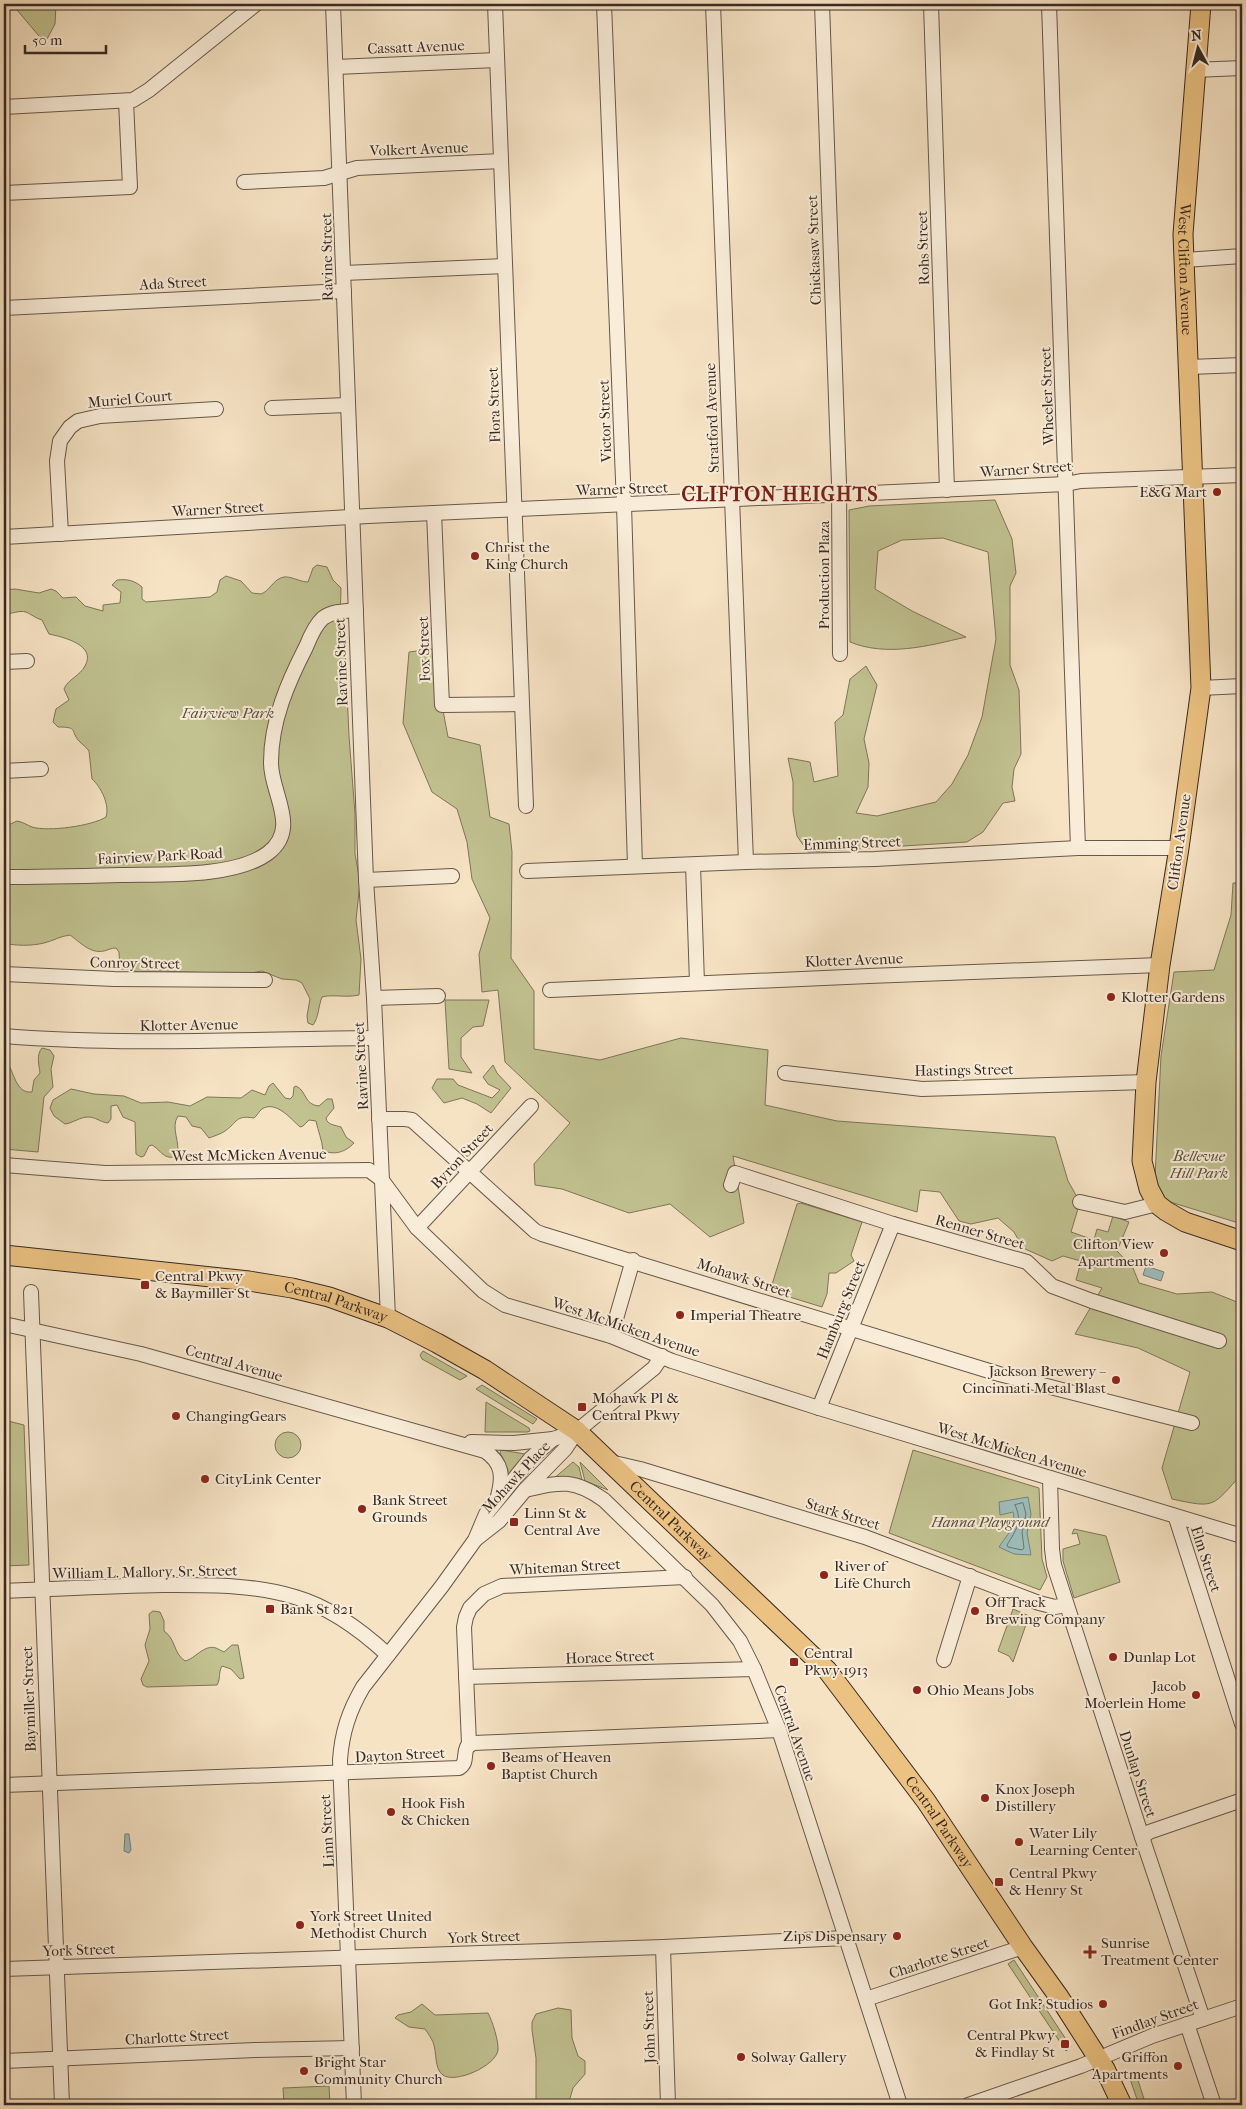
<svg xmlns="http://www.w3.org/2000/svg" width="1246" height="2109" font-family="'IM FELL French Canon',serif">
<rect width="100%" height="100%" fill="#f6e3c4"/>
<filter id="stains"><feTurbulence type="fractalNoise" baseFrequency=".004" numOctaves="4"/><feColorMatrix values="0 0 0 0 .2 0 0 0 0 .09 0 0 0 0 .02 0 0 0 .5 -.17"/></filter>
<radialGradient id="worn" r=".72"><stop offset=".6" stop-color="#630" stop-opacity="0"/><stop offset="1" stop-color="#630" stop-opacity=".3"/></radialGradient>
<g fill="#c1c290" stroke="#7d765a">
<polygon points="4,4 56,4 55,24 47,39 39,36 17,10 4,10"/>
<path d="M995 500 1012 539 1016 573 1010 586V665L1019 690 1021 754 1014 769 1012 787 1015 801 1003 803 983 832 967 842 808 852 797 836 793 811V782L788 758 810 762 814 782 838 776 835 722 843 715 850 679 866 666 877 685 864 739 869 763 868 787 856 813 877 816 936 802 952 784 968 755 982 717 996 639 988 552 943 538 902 540 878 551 875 589 912 611 966 637C928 646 887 657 850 642L849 510 869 506Z"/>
<path d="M317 565 327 567 333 580 341 588 340 626 342 629 345 649 349 736 355 814V854L360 882 356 920 361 959 359 995C346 998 332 994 322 997 318 1007 319 1017 313 1025L308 1023 307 1016 310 999 302 983 296 980 282 979 262 971 245 974 158 971 138 972 129 969H120L119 952 116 948C111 948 108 950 104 951 90 954 80 942 70 935 60 936 53 941 44 943 32 946 15 946 4 943V827L17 821C23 822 27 825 32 827 48 832 92 826 106 817 110 805 101 787 92 779L89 751C86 747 83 745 80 742 69 731 80 727 58 727L53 722 56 709 69 700 64 689C68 679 80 676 85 666 97 645 63 637 49 634L42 620C35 618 31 614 26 612 20 610 11 614 4 614V590L15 589 39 593 51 589 56 591 63 598 76 597 85 606 103 611V605L120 603 121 592 112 585 117 580C127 579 134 580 142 587V599L146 602 210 597 217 592 220 580 226 576 241 581 252 593 261 594C270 591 273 579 284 577 291 576 300 582 308 582L313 568Z"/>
<path d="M440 648 442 705 448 737 480 745 490 817 509 824 512 852 511 958 534 991V1049L600 1060 681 1038 768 1050 765 1105 837 1121 1055 1137 1068 1181 1080 1202 1071 1232 1094 1240 1097 1229 1108 1232 1113 1216 1129 1222 1117 1251 1133 1268 1139 1283 1177 1294 1212 1292 1242 1304V1474C1212 1506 1217 1509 1172 1499L1162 1468 1190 1372 1138 1348 1075 1334 1102 1288 1076 1280 1081 1261 1063 1256 1052 1261 1023 1248 1014 1232 998 1218 971 1224 959 1221 940 1192 920 1190 917 1212 733 1156 744 1223 710 1237 670 1204 629 1213 562 1189 535 1185 534 1164 570 1123 505 1062 498 990 482 992 479 954 490 918 472 879 467 842 457 809 432 792 403 723 409 652Z"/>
<polygon points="1242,851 1242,1224 1154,1197 1161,1056 1174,972 1214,970 1231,915 1233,883 1239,883"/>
<polygon points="445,1000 489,1000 483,1026 473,1027 461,1038 461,1057 472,1073 449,1069"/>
<path d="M42 1048 50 1050 54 1056 51 1069 53 1087 44 1097 38 1152 4 1149V1067L7 1062C14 1072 16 1094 32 1092L34 1080 40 1073C39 1064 36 1055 42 1048Z"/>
<polygon points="493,1065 497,1073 511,1088 491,1113 477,1104 462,1098 444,1103 432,1088 437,1079 453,1079 458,1085 492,1098 500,1090 488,1084 483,1077"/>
<path d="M273 1083 285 1098 290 1099 293 1096 294 1087 296 1086C307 1091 304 1105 319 1106L327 1099H332L334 1108 326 1118C327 1125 335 1125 341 1127L346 1137 354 1143C346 1152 333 1156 323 1150 322 1140 318 1131 316 1121L309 1120 303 1126 300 1127C291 1119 276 1100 262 1109 259 1111 257 1116 254 1118 235 1115 238 1122 225 1131 221 1134 214 1136 209 1138L201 1128 192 1126 186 1117 178 1116C170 1128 181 1142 177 1156 164 1161 161 1150 152 1145L149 1146 144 1156 141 1157 136 1154 135 1122 123 1117 117 1105 111 1106V1119L108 1123C100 1122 96 1117 88 1117 80 1117 73 1123 65 1124L54 1116 50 1108 53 1100 71 1089 94 1094 124 1096 141 1103 168 1102 190 1106 207 1097 241 1098 252 1090 265 1095 269 1086Z"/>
<polygon points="801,1203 862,1222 851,1255 854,1261 836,1273 829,1273 827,1294 822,1307 770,1291 797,1204"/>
<polygon points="423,1351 467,1376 460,1380 422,1359 420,1355"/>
<polygon points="482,1385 537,1419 533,1424 476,1389"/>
<polygon points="486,1402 529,1428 530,1431 527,1432 485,1432"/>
<polygon points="4,1420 24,1425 29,1565 4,1566"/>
<circle cx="288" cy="1445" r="13"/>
<polygon points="501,1450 525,1454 507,1478 508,1470 500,1453"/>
<polygon points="913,1450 1039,1488 1042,1559 1047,1577 1040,1590 889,1533"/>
<polygon points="573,1462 579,1467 582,1480 552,1480"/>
<polygon points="580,1462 608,1490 585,1481"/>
<polygon points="1074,1529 1106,1536 1120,1582 1074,1598 1063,1561 1063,1549 1080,1544 1077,1533 1072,1534"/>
<polygon points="1013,1609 1029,1616 1013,1662 1009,1656 998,1651"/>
<path d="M153 1611 160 1612 164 1621V1631C176 1639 173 1653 185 1661 195 1659 204 1644 216 1648 219 1649 221 1651 224 1652L232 1645H238L244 1678 240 1679 231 1669 222 1666C218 1673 221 1678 217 1685L147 1687 143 1685 141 1679 149 1661 145 1645 150 1629 149 1614Z"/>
<polygon points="1014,1960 1071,2047 1066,2051 1008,1964"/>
<path d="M422 2004 435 2015 488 2013C492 2020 499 2042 498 2050 496 2066 455 2084 443 2075 434 2069 437 2052 433 2042 431 2038 428 2033 425 2029L409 2027 395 2018 398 2015 411 2012Z"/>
<polygon points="558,2008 571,2010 572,2038 578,2056 585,2061 585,2074 573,2088 568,2105 536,2105 536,2058 532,2030 532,2022 536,2014"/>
<polygon points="1136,2074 1146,2105 1139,2105 1129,2076"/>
<polygon points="329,2086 330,2105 284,2105 283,2088"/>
</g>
<g fill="#9ebdbb" stroke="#76827e">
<polygon points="1146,1266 1164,1272 1161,1281 1143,1275"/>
<path d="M1028 1497 1031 1514 1027 1533 1031 1555 1014 1554 999 1547C1006 1536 1017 1526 1013 1512L1000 1515 999 1502Z"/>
<polygon points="125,1834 129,1834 131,1850 129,1853 124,1851"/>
</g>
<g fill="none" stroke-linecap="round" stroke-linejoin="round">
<path stroke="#6c746f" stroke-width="1" d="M1023 1503 1026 1514 1022 1532 1024 1548 1022 1550 1008 1547 1007 1545C1016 1530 1023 1522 1015 1505Z"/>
<defs>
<g id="minor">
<polyline points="333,4 366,880 374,998 388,1318"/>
<polyline points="495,4 526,806"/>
<polyline points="604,4 624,505 635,866"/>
<polyline points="713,4 746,862"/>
<polyline points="822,4 839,483 840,654"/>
<polyline points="931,4 947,490"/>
<polyline points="1049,4 1078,848"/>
<polyline points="336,67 497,60"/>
<polyline points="1194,70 1242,68"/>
<polyline points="4,107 133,100 149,90 256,4"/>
<polyline points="244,182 324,178 357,168 501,161"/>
<polyline points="4,193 130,187 126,101"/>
<polyline points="1185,260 1242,256"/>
<polyline points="344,273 505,266"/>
<polyline points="4,308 344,291"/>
<polyline points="1189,367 1242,365"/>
<polyline points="272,408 347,405"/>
<polyline points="434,513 442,705 522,704"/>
<polyline points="61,534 57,461 60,441 70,427 78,421 100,416 216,409"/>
<polyline points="4,537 368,516 1066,484 1081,481 1242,475"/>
<polyline points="4,662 27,661"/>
<polyline points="1201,688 1242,686"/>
<polyline points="4,771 41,769"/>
<polyline points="693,865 697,983"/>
<polyline points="527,871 746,862 875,859 1078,848 1179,848"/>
<path d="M4 877C43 877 82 876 121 875 162 874 235 878 268 853 301 828 270 792 271 762 271 721 288 682 306 647 310 637 315 625 323 618 333 611 345 611 356 610"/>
<polyline points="366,880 452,876"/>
<polyline points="4,974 114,979 265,980"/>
<polyline points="550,990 869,976 1160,965"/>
<polyline points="374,998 438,996"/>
<path d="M4 1036C128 1046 251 1039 375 1038"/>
<polyline points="785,1073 922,1089 1146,1082"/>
<polyline points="379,1119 405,1119 412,1120 535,1231 542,1234 999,1374 1192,1423"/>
<polyline points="4,1165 105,1173 369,1170 381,1179 417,1228 483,1291 505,1305 611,1336 672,1361 819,1408 1242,1536"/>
<polyline points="731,1185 735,1173 893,1224 1027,1262 1052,1286 1092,1301 1219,1341"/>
<polyline points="1080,1202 1125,1212 1157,1204"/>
<polyline points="417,1228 531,1106"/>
<polyline points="31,1292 62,2105"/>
<path d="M4 1324 141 1354 485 1451C503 1463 503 1477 498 1496"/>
<polyline points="611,1336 633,1260"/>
<polyline points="819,1408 893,1224"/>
<polyline points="471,1442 514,1443 553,1439"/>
<polyline points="610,1462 640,1469 865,1537 1039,1603 1055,1607 1066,1605"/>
<polyline points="1050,1478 1052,1549 1054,1565 1142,1837 1203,2019"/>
<path d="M525 1490C561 1482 573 1478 604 1500L712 1605 740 1641 754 1669 779 1730 900 2105"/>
<polyline points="1176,1518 1242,1724"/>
<polyline points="476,1539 499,1521 525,1490 565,1449 577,1431 654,1368 662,1356"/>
<path d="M4 1591C57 1589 110 1586 163 1585 208 1585 252 1584 295 1597 330 1607 362 1631 388 1655"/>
<polyline points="944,1660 970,1576"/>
<polyline points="466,1677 754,1669"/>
<polyline points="469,1744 464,1627 466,1617 470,1608 484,1594 502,1586 685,1577"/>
<path d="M4 1785 459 1768C468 1762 463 1756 467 1747L473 1743 779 1730"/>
<polyline points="1142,1837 1149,1832 1242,1800"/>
<polyline points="663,1947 668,2105"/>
<polyline points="4,1969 663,1947 845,1938"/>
<polyline points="866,1999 1023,1947"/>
<polyline points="1187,2024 1214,2105"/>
<polyline points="4,2061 255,2050 352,2048"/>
<path d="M354 2105 340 1760C342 1732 349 1711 363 1687L442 1586 475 1540 486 1514 531 1458 553 1439 577 1431"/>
<polyline points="968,2105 1081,2066 1152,2036 1242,2006"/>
</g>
<g id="major">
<path id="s1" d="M1201 4 1183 234 1201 688 1179 848 1160 965 1146 1082 1142 1161 1149 1189 1157 1204 1166 1211 1185 1222 1242 1241"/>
<path id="s2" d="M4 1255 249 1281 292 1288 329 1297 388 1318 437 1343 485 1370 577 1431 827 1670 926 1801 1023 1947 1059 1997 1105 2069 1122 2105"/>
</g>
</defs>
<use href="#minor" stroke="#68584b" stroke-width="16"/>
<use href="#major" stroke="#392a23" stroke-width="21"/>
<use href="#minor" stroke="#f9edd9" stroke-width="14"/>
<use href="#major" stroke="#ebc282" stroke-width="19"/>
</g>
<g fill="#8f2418" stroke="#f9edd9" stroke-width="2">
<circle cx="1217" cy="492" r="5"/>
<circle cx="475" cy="556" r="5"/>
<circle cx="1111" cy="997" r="5"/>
<circle cx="1164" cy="1253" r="5"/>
<rect x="140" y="1280" width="10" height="10" rx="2.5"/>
<circle cx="680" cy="1315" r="5"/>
<circle cx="1116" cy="1380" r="5"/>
<rect x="577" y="1402" width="10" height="10" rx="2.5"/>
<circle cx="176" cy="1416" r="5"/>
<circle cx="205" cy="1479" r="5"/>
<circle cx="362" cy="1509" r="5"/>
<rect x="509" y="1517" width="10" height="10" rx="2.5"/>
<circle cx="824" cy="1575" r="5"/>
<rect x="265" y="1604" width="10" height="10" rx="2.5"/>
<circle cx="975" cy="1611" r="5"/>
<circle cx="1113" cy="1657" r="5"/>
<rect x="789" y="1657" width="10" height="10" rx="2.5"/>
<circle cx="917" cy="1690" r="5"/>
<circle cx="1196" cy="1695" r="5"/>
<circle cx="491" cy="1766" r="5"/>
<circle cx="985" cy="1798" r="5"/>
<circle cx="391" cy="1812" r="5"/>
<circle cx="1019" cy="1842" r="5"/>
<rect x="994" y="1877" width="10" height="10" rx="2.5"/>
<circle cx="300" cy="1925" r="5"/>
<circle cx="897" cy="1936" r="5"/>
<path d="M1087.5 1944.5h5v5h5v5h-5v5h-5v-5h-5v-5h5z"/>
<circle cx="1103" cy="2004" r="5"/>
<rect x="1060" y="2039" width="10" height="10" rx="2.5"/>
<circle cx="741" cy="2057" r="5"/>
<circle cx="1178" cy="2066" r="5"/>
<circle cx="304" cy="2071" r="5"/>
</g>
<g text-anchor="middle" stroke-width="4" stroke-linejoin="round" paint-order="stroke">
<g font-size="15" fill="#392a23" stroke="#f9edd9">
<text transform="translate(416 47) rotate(-2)" y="5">Cassatt Avenue</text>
<text transform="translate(419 149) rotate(-2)" y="5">Volkert Avenue</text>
<text transform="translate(923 248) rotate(-92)" y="5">Rohs Street</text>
<text transform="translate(814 250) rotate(-92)" y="5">Chickasaw Street</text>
<text transform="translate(327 257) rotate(-91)" y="5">Ravine Street</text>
<text dy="5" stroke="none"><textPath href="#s1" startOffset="266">West Clifton Avenue</textPath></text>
<text transform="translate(173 283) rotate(-3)" y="5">Ada Street</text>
<text transform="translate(1047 396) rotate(-92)" y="5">Wheeler Street</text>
<text transform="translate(130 399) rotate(-5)" y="5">Muriel Court</text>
<text transform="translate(494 405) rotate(-92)" y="5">Flora Street</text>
<text transform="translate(712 418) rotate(-92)" y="5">Stratford Avenue</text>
<text transform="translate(605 421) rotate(-92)" y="5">Victor Street</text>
<text transform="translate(1026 469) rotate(-4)" y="5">Warner Street</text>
<text transform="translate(622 489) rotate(-2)" y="5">Warner Street</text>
<text transform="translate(218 509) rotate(-3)" y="5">Warner Street</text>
<text transform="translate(824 575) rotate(-90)" y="5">Production Plaza</text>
<text transform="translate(424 649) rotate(-92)" y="5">Fox Street</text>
<text transform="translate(341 662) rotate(-92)" y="5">Ravine Street</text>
<text transform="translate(1179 842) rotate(-82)" y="5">Clifton Avenue</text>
<text transform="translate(852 843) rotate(-2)" y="5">Emming Street</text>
<text transform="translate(160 856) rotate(-3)" y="5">Fairview Park Road</text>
<text transform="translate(854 960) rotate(-2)" y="5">Klotter Avenue</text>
<text transform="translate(135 963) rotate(1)" y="5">Conroy Street</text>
<text transform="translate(189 1025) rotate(-1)" y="5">Klotter Avenue</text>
<text transform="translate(361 1066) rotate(-93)" y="5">Ravine Street</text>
<text transform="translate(964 1070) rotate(-1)" y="5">Hastings Street</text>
<text transform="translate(249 1155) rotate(-1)" y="5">West McMicken Avenue</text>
<text transform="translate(462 1156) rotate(-47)" y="5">Byron Street</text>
<text transform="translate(980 1232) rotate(16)" y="5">Renner Street</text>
<text transform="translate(744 1278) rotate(18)" y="5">Mohawk Street</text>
<text dy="5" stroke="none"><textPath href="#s2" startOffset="336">Central Parkway</textPath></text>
<text transform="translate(841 1310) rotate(-68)" y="5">Hamburg Street</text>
<text transform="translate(626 1327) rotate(19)" y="5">West McMicken Avenue</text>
<text transform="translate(234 1363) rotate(16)" y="5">Central Avenue</text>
<text transform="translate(1012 1450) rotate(17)" y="5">West McMicken Avenue</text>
<text transform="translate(516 1477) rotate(-47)" y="5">Mohawk Place</text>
<text transform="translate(843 1514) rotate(17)" y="5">Stark Street</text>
<text dy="5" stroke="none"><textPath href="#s2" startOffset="741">Central Parkway</textPath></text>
<text transform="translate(1206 1559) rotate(72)" y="5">Elm Street</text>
<text transform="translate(565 1567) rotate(-3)" y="5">Whiteman Street</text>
<text transform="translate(145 1572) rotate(-1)" y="5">William L. Mallory, Sr. Street</text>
<text transform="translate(610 1657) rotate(-2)" y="5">Horace Street</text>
<text transform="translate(29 1699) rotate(-92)" y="5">Baymiller Street</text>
<text transform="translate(795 1733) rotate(71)" y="5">Central Avenue</text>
<text transform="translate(400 1755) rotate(-3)" y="5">Dayton Street</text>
<text transform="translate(1138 1774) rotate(72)" y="5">Dunlap Street</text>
<text dy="5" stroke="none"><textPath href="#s2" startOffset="1146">Central Parkway</textPath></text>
<text transform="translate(327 1831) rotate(-93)" y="5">Linn Street</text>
<text transform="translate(484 1937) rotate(-2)" y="5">York Street</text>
<text transform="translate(79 1950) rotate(-2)" y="5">York Street</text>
<text transform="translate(939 1958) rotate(-18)" y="5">Charlotte Street</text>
<text transform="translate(1155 2019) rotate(-20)" y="5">Findlay Street</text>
<text transform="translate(649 2027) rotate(-92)" y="5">John Street</text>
<text transform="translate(177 2037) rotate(-3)" y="5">Charlotte Street</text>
</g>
<g font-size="15" fill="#392a23" stroke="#f9edd9" text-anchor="start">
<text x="1207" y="497" text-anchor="end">E&amp;G Mart</text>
<text x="485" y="552">Christ the<tspan x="485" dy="17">King Church</tspan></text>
<text x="1121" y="1002">Klotter Gardens</text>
<text x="1154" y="1249" text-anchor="end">Clifton View<tspan x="1154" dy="17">Apartments</tspan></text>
<text x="155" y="1281">Central Pkwy<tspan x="155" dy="17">&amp; Baymiller St</tspan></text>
<text x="690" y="1320">Imperial Theatre</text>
<text x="1106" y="1376" text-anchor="end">Jackson Brewery –<tspan x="1106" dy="17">Cincinnati Metal Blast</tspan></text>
<text x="592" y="1403">Mohawk Pl &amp;<tspan x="592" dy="17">Central Pkwy</tspan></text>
<text x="186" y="1421">ChangingGears</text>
<text x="215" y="1484">CityLink Center</text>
<text x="372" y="1505">Bank Street<tspan x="372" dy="17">Grounds</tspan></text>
<text x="524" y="1518">Linn St &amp;<tspan x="524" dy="17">Central Ave</tspan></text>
<text x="834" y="1571">River of<tspan x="834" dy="17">Life Church</tspan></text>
<text x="985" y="1607">Off Track<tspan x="985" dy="17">Brewing Company</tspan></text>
<text x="280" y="1614">Bank St 821</text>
<text x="804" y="1658">Central<tspan x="804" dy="17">Pkwy 1913</tspan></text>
<text x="1123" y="1662">Dunlap Lot</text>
<text x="1186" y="1691" text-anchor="end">Jacob<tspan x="1186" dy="17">Moerlein Home</tspan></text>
<text x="927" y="1695">Ohio Means Jobs</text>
<text x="501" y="1762">Beams of Heaven<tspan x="501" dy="17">Baptist Church</tspan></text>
<text x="995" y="1794">Knox Joseph<tspan x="995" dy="17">Distillery</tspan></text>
<text x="401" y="1808">Hook Fish<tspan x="401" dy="17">&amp; Chicken</tspan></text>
<text x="1029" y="1838">Water Lily<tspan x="1029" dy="17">Learning Center</tspan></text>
<text x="1009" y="1878">Central Pkwy<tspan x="1009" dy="17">&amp; Henry St</tspan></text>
<text x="310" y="1921">York Street United<tspan x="310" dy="17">Methodist Church</tspan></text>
<text x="887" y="1941" text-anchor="end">Zips Dispensary</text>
<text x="1101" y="1948">Sunrise<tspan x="1101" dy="17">Treatment Center</tspan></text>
<text x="1093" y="2009" text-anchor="end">Got Ink? Studios</text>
<text x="1055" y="2040" text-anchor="end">Central Pkwy<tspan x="1055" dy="17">&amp; Findlay St</tspan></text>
<text x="751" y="2062">Solway Gallery</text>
<text x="1168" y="2062" text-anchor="end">Griffon<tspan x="1168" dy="17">Apartments</tspan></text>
<text x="314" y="2067">Bright Star<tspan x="314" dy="17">Community Church</tspan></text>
</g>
<g font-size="15" font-style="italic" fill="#5b503e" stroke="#f9edd9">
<text x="228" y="718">Fairview Park</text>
<text x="1199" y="1161">Bellevue<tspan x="1199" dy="17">Hill Park</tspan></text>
<text x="990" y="1527">Hanna Playground</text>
</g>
<g font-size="20" font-weight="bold" letter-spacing="1" fill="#7a1f14" stroke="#f9edd9">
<text x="780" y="501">CLIFTON HEIGHTS</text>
</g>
</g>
<rect width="1246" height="2109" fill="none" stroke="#f6e3c4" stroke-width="20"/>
<rect x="5" y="5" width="1236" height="2099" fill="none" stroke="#392a23" stroke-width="2.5"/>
<rect x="10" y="10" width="1226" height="2089" fill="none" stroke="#392a23"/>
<g transform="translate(1198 48) rotate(353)" stroke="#f9edd9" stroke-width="4" paint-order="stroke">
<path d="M0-4L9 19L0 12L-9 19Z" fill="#392a23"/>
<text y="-8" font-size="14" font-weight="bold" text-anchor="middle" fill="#392a23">N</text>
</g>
<path d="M25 45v8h81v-8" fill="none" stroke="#392a23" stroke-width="2.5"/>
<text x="32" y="45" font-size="15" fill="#392a23" stroke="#f9edd9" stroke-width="4" paint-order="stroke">50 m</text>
<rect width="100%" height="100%" filter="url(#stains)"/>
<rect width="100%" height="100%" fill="url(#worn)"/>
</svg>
